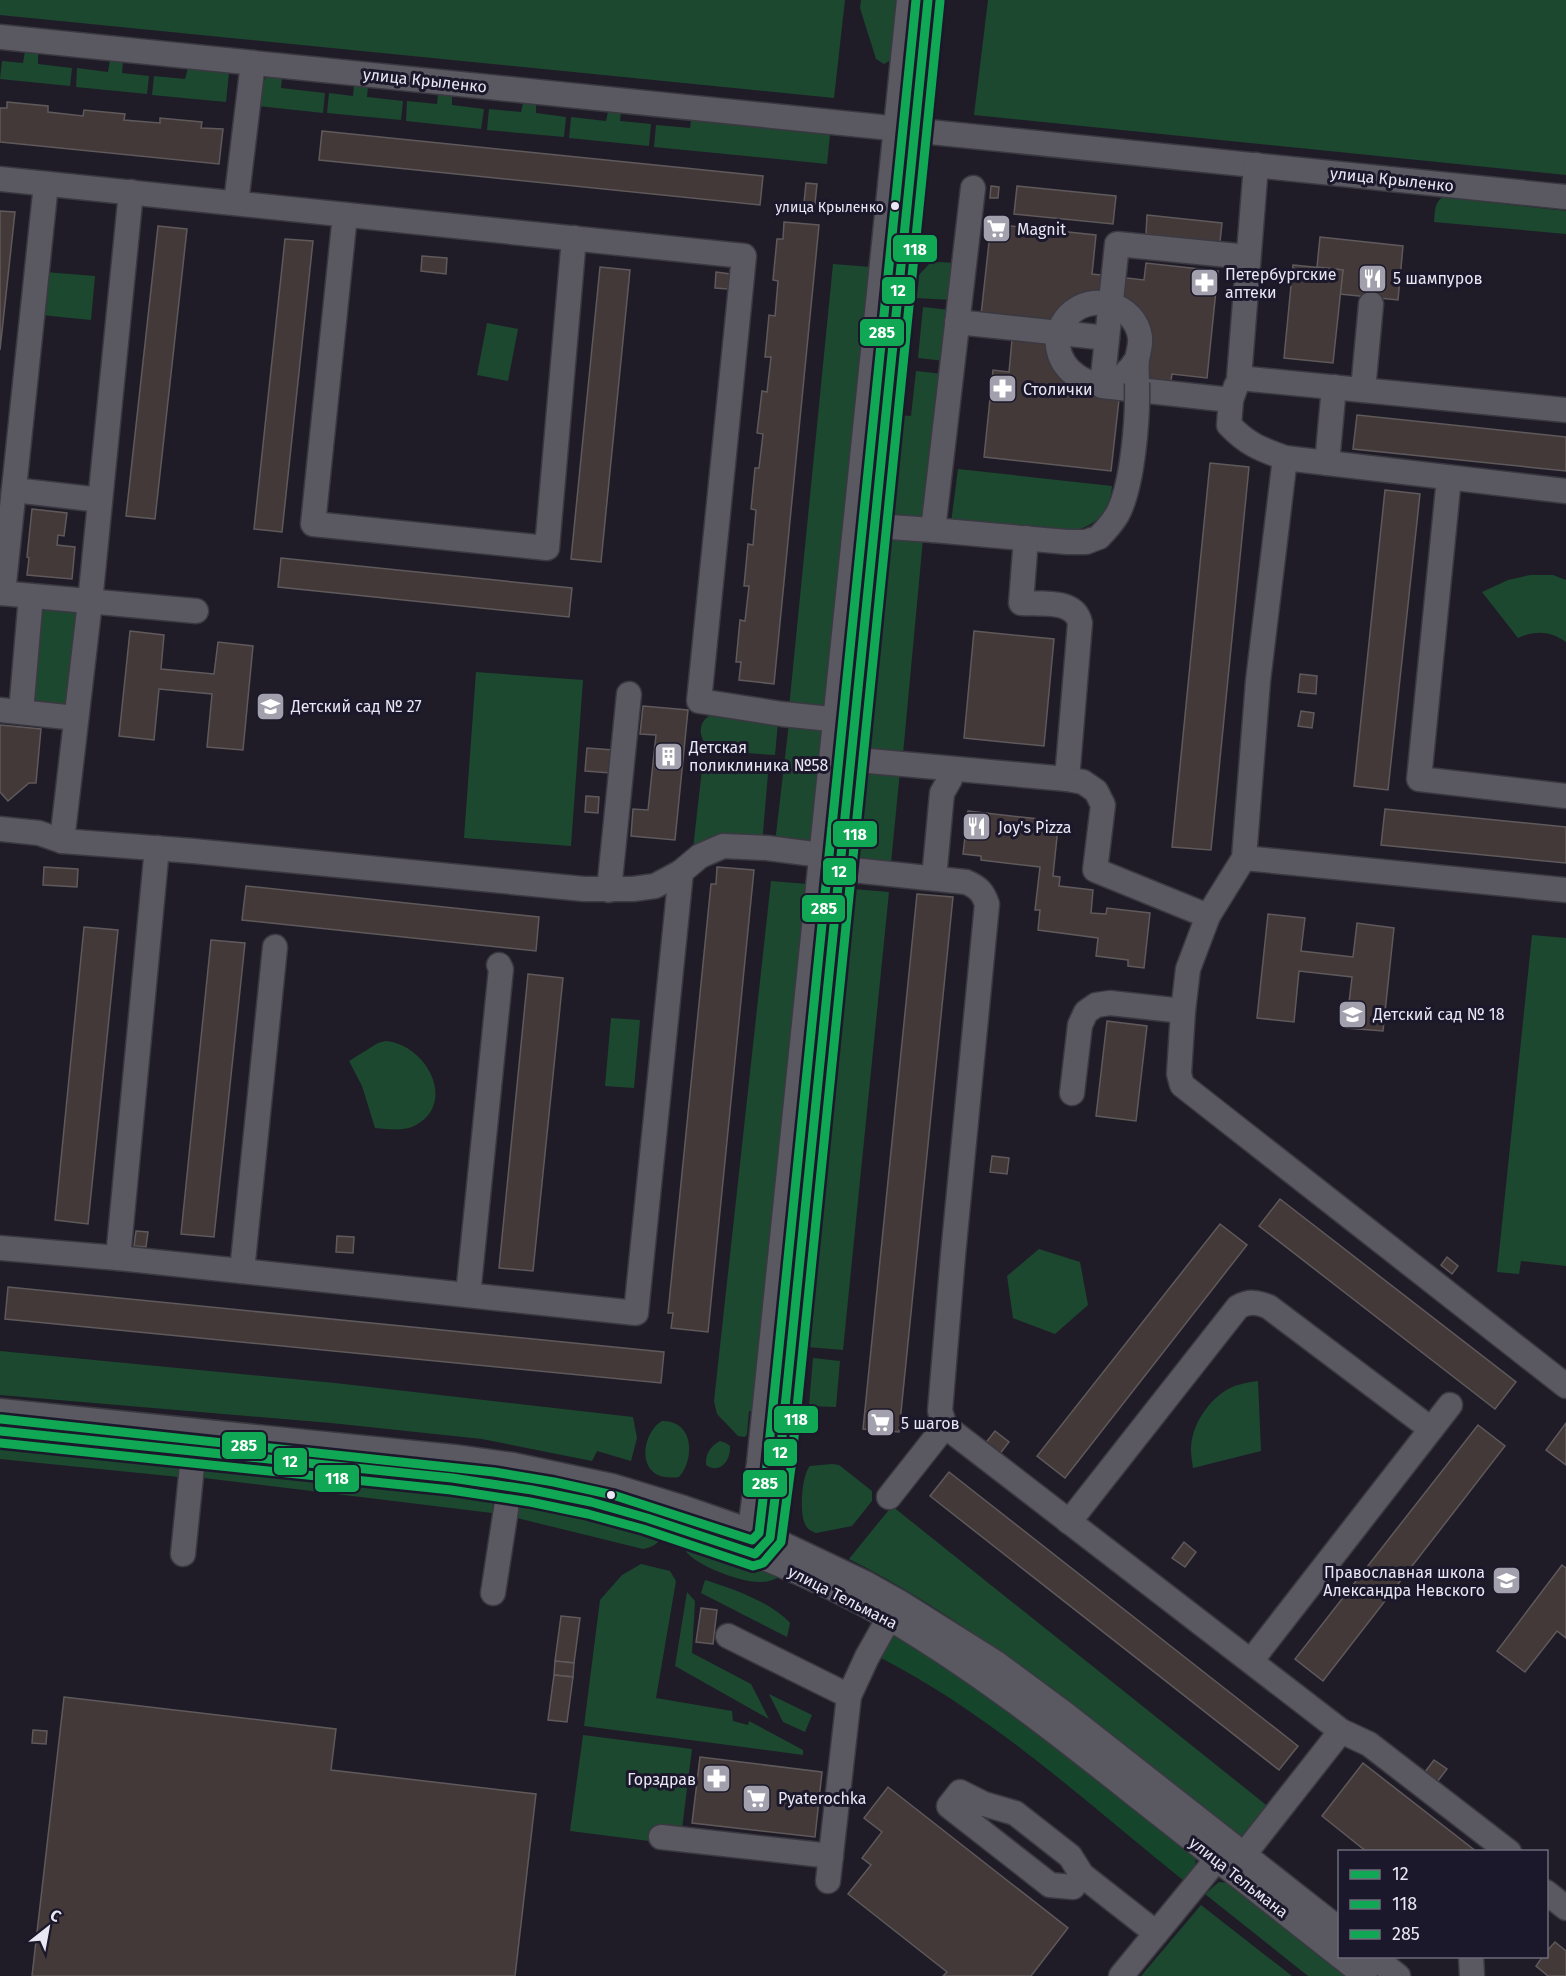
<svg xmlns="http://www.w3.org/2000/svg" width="1566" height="1976" font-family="'Fira Sans',sans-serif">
<rect width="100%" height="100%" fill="#1f1c27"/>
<g fill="#1c4830">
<polygon points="0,0 845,0 834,98 0,15"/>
<polygon points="861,0 896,0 891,60 884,64 876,59 860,8"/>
<polygon points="988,0 1566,0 1566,175 974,115"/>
<polygon points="25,51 38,53 38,64 72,68 70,86 0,79 2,61 23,63"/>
<polygon points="110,60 123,62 122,73 149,76 147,94 76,87 77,68 108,72"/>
<polygon points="188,68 229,73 226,102 152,95 154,76 185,79"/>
<polygon points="267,76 282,78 281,88 325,93 323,113 258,106 261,86"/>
<polygon points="354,85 368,87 367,97 403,101 401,120 327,113 329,93 353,96"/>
<polygon points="438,94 452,95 452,105 484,109 481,129 406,121 407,101 437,104"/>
<polygon points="523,103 536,104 536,113 566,117 564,137 487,130 489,109 521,112"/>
<polygon points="608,112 621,113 620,121 651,124 649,146 569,138 571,117 606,121"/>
<polygon points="691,120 830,135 827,164 654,147 656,125 690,128"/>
<path d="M1443 197 1566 211V234L1434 222C1435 213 1434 202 1443 197Z"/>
<polygon points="940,262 955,263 952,300 916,298 918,276 930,263"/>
<polygon points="833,264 871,267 827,711 789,708"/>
<polygon points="45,272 95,276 91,320 41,315"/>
<polygon points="923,307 950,310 945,361 918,358"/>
<polygon points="487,323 518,329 508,381 477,375"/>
<polygon points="916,371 944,374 924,516 916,519 889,517 899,415 911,416"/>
<path d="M958 469 1112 486C1110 514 1094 528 1067 532L951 523Z"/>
<polygon points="887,535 923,539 903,754 866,752"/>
<path d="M1530 575H1553L1566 580V642C1550 631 1536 630 1518 638L1482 592 1508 580Z"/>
<polygon points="38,603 84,608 71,711 29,706"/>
<polygon points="476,672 583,680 571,846 464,838"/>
<path d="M711 715 778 722 775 755 715 751C700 745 694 723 711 715Z"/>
<polygon points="789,723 826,727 812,846 775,843"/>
<polygon points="865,768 900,771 891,863 856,860"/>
<polygon points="702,769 768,774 762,844 693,849"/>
<polygon points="771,881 807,884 754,1411 749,1411 747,1434 745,1437 738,1436 717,1414 714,1401"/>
<polygon points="853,889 889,892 843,1350 807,1347"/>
<polygon points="1532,935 1566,938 1566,1266 1521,1261 1519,1274 1497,1272"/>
<polygon points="611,1018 640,1020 634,1088 605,1086"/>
<path d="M386 1041C427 1045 457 1103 416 1125 404 1132 388 1129 375 1128L362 1086 349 1061 378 1043Z"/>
<polygon points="1039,1249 1080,1262 1088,1305 1055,1334 1013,1318 1007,1276"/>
<polygon points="0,1351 335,1383 633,1417 637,1438 631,1461 597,1451 592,1461 482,1439 331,1423 0,1395"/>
<polygon points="813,1358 840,1361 836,1407 809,1406"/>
<path d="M1258 1381 1261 1451 1193 1468C1192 1462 1191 1455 1191 1449 1191 1425 1209 1399 1230 1388 1239 1384 1248 1382 1258 1381Z"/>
<path d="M662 1421C694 1420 695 1459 679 1477 672 1478 663 1478 656 1474 637 1462 646 1430 662 1421Z"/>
<polygon points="0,1441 180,1459 179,1477 0,1459"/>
<path d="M720 1441 726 1443 730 1446C731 1460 720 1475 706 1465 705 1455 710 1446 720 1441Z"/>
<polygon points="205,1463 494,1496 492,1513 204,1478"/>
<path d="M832 1464 839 1465 872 1491V1501L852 1526 816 1533C811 1531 807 1529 805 1524 799 1513 802 1474 810 1466Z"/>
<path d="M520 1500 664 1534C658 1544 653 1547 643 1549L517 1518Z"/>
<path d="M892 1506 1270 1808 1244 1840C1164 1776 1085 1711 1001 1653 952 1618 903 1586 849 1559Z"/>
<path d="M682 1541 779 1577C773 1580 768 1582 761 1582 743 1583 695 1566 685 1550 683 1547 683 1544 682 1541Z"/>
<polygon points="641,1564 670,1571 676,1581 656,1698 732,1711 733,1721 748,1725 749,1721 803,1750 803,1755 584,1726 600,1600 622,1575"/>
<path d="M705 1580C731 1588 771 1602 790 1623L787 1637 701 1593Z"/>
<polygon points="687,1592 695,1601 692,1653 751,1684 769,1719 675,1666"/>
<polygon points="769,1694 812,1715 805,1732 783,1722"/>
<polygon points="583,1735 692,1749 682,1829 657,1842 570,1831"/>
<polygon points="1219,1882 1230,1883 1348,1976 1308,1976 1205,1894"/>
<polygon points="1201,1905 1292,1976 1141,1976"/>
</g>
<path fill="#15452b" d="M892 1632 936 1659 1045 1736 1195 1858C1198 1868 1190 1874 1184 1881 1086 1802 990 1713 877 1656Z"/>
<g fill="#433939" stroke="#5f595b" stroke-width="1.5" fill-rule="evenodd">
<polygon points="7,102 48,106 48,112 83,116 84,110 125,114 124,120 160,123 160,118 202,122 201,128 223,129 219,164 0,142 0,108 7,108"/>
<polygon points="322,131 763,176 760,205 319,160"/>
<polygon points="806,183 817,184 815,204 804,203"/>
<polygon points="991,186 999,187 998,198 990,198"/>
<polygon points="1017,186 1116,196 1113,224 1014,214"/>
<polygon points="0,211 15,212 0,350"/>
<polygon points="1147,215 1222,223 1220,242 1146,234"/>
<polygon points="784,222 819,225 774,684 739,680 741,662 736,662 740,620 745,621 749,586 744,586 748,544 753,545 756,510 751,509 755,468 759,468 763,434 757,433 762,391 767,392 771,357 765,357 769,315 775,316 778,281 773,280 777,239 783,239"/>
<path d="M991 224 1096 235 1092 274 1144 280 1146 263 1218 271 1207 378 1172 374 1170 387 1121 382 1111 471 984 457 993 370 1009 372 1014 318 981 315ZM1095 309 1125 322 1133 348 1109 376 1071 364 1068 328Z"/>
<polygon points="158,226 187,229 155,519 126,516"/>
<polygon points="1320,237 1403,246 1398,300 1340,294 1343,270 1317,267"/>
<polygon points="285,239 313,241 282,532 254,529"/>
<polygon points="422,256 447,258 446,274 421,271"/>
<polygon points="1293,265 1343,270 1333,363 1284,358"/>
<polygon points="600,267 630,270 601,562 571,559"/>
<polygon points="716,272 730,274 728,289 715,288"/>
<polygon points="1357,415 1566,437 1566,471 1353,449"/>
<polygon points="1210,463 1249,467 1211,850 1172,847"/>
<polygon points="1385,490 1420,494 1388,790 1354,786"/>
<polygon points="32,509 67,513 64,536 58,535 57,545 75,547 72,579 27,575 29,558 27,557"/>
<polygon points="281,558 572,588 569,617 278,587"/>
<polygon points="130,631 164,635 161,669 214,674 218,642 253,646 243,750 207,747 212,694 159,689 154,740 119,736"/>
<polygon points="974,631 1054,639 1044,746 964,738"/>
<polygon points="1300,674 1317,676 1316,694 1298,692"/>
<polygon points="643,706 688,710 675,840 631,836 633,809 648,810 656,735 640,734"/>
<polygon points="1301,711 1314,713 1312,728 1298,726"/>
<polygon points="0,725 41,729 36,783 29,783 8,801 0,792"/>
<polygon points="587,748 613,750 611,773 585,771"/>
<polygon points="586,796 599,797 598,813 585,812"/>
<polygon points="1385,809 1566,827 1566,863 1381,845"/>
<polygon points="968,811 1039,819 1038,824 1058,827 1053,876 1060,877 1059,886 1093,890 1091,913 1106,914 1107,908 1150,913 1144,968 1128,966 1128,960 1096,956 1098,938 1038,930 1040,910 1035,910 1040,867 981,860 981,856 963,854"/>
<polygon points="44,867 78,869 77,887 43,885"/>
<polygon points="717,867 754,870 708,1332 671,1328 673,1313 668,1313 711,884 716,884"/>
<polygon points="246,886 539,917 536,951 242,920"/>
<polygon points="917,894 953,897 899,1432 863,1429"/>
<polygon points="1268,914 1305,918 1301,951 1353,957 1357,923 1394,928 1383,1031 1346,1028 1352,977 1299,971 1294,1022 1257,1018"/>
<polygon points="84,927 118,930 88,1224 55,1220"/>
<polygon points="211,940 245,943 214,1237 181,1234"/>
<polygon points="528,974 563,978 533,1271 499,1268"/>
<polygon points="1107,1021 1147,1026 1136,1121 1096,1116"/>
<polygon points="992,1156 1009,1158 1007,1174 990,1172"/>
<polygon points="1280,1199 1516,1382 1495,1409 1259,1226"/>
<polygon points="1220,1224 1247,1245 1065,1478 1037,1456"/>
<polygon points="136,1231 148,1232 146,1247 134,1246"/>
<polygon points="337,1236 354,1237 353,1253 336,1252"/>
<polygon points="1447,1257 1458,1266 1452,1274 1441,1265"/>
<polygon points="8,1287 664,1352 661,1383 5,1319"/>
<polygon points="1566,1423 1566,1465 1546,1450"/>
<polygon points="1478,1425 1505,1446 1323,1681 1295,1659"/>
<polygon points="995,1431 1009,1442 999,1455 984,1445"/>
<polygon points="949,1472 1298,1746 1279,1770 930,1496"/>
<polygon points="1184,1542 1196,1552 1185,1567 1172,1558"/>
<polygon points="1562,1565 1566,1568 1566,1638 1557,1631 1525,1672 1497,1651"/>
<polygon points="701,1608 717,1610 713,1644 696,1642"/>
<polygon points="561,1616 580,1618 574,1663 555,1661"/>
<polygon points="555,1661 574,1663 573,1677 554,1675"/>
<polygon points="554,1675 573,1677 567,1722 548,1720"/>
<polygon points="64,1697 336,1729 331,1770 536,1794 515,1976 32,1976"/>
<polygon points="33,1730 47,1731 46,1744 32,1743"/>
<polygon points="700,1757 822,1772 815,1837 692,1823"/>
<polygon points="1434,1760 1447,1769 1437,1782 1425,1772"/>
<polygon points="1363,1763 1477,1852 1367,1852 1322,1816"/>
<polygon points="888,1787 1068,1928 1031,1976 943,1976 947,1972 848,1894 871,1865 862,1858 882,1832 864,1818"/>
<polygon points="1555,1942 1566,1951 1566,1976 1548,1976 1536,1966 1543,1956 1546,1956 1546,1952"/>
</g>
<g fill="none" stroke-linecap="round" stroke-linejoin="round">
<defs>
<g id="minor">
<polyline points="0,37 1566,197"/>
<polyline points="1256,165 1239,378 1566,410"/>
<polyline points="0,179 744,256 699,701 782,714 850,721"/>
<polyline points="236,203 253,63"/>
<polyline points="345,215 313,524 547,548 574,238"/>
<polyline points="957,322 1107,338"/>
<path d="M1137 359C1102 418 1030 357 1069 315 1092 291 1135 304 1140 337 1141 346 1138 352 1137 360 1136 368 1137 376 1137 383"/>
<path d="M1236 386 1231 400 1229 425C1247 444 1260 449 1285 458"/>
<polyline points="1363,390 1371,304"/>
<polyline points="1231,400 1102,386 1117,244 1248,257"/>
<polyline points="1327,463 1334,387"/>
<polyline points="1449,478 1419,779 1566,796"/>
<polyline points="14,490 100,500"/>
<polyline points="1566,491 1285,458 1258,681 1244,858 1208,916 1188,969 1183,1011 1179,1074 1182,1085 1566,1386"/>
<polyline points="860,525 933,530 1067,542 1086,542 1099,537"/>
<polyline points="933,530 973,188"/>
<polyline points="0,593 196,611"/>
<polyline points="3,593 46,184"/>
<polyline points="0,710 76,718"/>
<polyline points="21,712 31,596"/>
<path d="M836 758 1067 779 1080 623C1075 599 1041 604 1021 603L1026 538"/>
<polyline points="1067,779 1083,782 1096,791 1103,805 1095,870 1208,916"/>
<polyline points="0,829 39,833 62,841 193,851 584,889 633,889 655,886 681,872 700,856 723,846 767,848 837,857"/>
<polyline points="62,841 90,602 131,192"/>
<polyline points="1244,858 1566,890"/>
<path d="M824 867 966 882C978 887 983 892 987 904L953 1255 940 1411 945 1426 1341 1731 1369 1744 1509 1852"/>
<polyline points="934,878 942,793 950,779 951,769"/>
<polyline points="609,890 629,694"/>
<polyline points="1072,1093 1080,1025 1086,1012 1096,1005 1110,1003 1183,1011"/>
<polyline points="0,1248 118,1258 636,1313 681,872"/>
<polyline points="118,1258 157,848"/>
<polyline points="242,1271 275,947"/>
<polyline points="468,1295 501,969 499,965"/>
<polyline points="0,1411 454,1457 513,1465 612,1486 684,1508 770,1538 865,1583 899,1602 996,1663 1065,1714 1340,1930"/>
<path d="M0 1431 452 1478C604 1499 757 1542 891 1619 977 1670 1055 1731 1133 1793 1202 1848 1271 1902 1340 1956"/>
<polyline points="889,1497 945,1426"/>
<path d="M1069 1522 1238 1307C1249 1301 1257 1302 1269 1307L1431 1429"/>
<polyline points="183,1554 195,1437"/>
<polyline points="755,1554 770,1538 779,1466 928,0"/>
<polyline points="755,1554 750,1530 759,1463 909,0"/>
<polyline points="493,1593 512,1471"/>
<polyline points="728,1636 849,1696"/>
<polyline points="1251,1661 1450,1405"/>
<polyline points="661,1837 831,1856"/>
<polyline points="1235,1866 1341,1731"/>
<polyline points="1082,1875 1073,1887 1050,1885 949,1806 960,1792 984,1804 1015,1813 1070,1856 1082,1875 1156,1933"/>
<polyline points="828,1881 849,1696 867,1657 889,1618"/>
<polyline points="1546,1892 1566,1908"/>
<polyline points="1340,1956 1365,1976"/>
<polyline points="1373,1956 1398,1976"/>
<polyline points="1471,1956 1472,1976"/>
<polyline points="1121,1976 1226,1848"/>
</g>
</defs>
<use href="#minor" stroke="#3a3840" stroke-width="27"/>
<use href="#minor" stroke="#5a5861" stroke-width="24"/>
<defs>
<path id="minor-bridge" d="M1099 537C1106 530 1112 523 1117 515 1133 486 1138 417 1137 383"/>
</defs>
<use href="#minor-bridge" stroke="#3a3840" stroke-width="27" stroke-linecap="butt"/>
<use href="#minor-bridge" stroke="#5a5861" stroke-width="24"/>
<defs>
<polyline id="bus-1" points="0,1431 452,1478 532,1490 591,1502 647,1518 755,1554 770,1538 779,1466 928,0"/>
<polyline id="bus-2" points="0,1443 451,1490 530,1502 588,1514 643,1529 753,1566 763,1563 781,1542 791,1467 940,1"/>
<polyline id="bus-3" points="1,1419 494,1472 554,1482 613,1495 752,1540 759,1533 767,1465 916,0"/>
</defs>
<use href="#bus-1" stroke="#1c182b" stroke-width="14"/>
<use href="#bus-2" stroke="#1c182b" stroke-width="14"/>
<use href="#bus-3" stroke="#1c182b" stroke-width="14"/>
<use href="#bus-1" stroke="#10a855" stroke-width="9"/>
<use href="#bus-2" stroke="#10a855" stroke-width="9"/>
<use href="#bus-3" stroke="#10a855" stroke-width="9"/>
</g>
<defs>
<symbol id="supermarket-square" viewBox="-11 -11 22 22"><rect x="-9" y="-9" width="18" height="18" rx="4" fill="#a2a0ac" stroke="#1c182b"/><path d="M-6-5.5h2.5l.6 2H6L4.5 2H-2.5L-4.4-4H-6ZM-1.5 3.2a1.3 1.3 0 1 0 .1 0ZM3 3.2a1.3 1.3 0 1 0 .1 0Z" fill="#fff"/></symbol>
<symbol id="restaurant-square" viewBox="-11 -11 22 22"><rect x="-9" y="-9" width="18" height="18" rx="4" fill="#a2a0ac" stroke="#1c182b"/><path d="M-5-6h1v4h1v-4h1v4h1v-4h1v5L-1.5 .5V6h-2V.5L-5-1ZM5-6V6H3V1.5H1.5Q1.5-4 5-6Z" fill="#fff"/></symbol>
<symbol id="pharmacy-square" viewBox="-11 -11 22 22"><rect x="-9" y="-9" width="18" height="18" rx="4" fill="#a2a0ac" stroke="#1c182b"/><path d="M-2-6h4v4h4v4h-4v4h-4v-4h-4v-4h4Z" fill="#fff"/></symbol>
<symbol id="school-square" viewBox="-11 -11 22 22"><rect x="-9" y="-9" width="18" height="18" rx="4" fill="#a2a0ac" stroke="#1c182b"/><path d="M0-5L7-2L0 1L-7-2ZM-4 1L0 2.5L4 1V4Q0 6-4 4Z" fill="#fff"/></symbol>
<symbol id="building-square" viewBox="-11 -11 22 22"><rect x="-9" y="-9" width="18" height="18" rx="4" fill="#a2a0ac" stroke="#1c182b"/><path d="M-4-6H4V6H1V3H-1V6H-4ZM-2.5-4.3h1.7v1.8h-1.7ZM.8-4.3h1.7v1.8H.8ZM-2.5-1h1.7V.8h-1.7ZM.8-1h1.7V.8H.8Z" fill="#fff"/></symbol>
</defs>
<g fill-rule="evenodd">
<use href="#supermarket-square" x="980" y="212" width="33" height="33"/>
<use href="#restaurant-square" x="1356" y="262" width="33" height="33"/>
<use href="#pharmacy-square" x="1188" y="266" width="33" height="33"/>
<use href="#pharmacy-square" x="986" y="372" width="33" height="33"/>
<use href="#school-square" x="254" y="690" width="33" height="33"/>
<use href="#building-square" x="652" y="740" width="33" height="33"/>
<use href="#restaurant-square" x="960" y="810" width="33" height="33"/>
<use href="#school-square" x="1336" y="998" width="33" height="33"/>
<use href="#supermarket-square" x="864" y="1406" width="33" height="33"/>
<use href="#school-square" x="1490" y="1564" width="33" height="33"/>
<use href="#pharmacy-square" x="700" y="1762" width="33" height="33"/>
<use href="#supermarket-square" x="740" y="1782" width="33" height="33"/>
</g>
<g fill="#e9e7f4" stroke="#1c182b" stroke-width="2">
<circle cx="895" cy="206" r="5"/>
<circle cx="611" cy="1495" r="5"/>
</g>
<g text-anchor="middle" stroke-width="6" stroke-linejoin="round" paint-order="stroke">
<g font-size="14" fill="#e9e7f4" stroke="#1c182b" text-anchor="end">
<text x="884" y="212">улица Крыленко</text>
</g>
<g font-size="16" fill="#e9e7f4" stroke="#1c182b">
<text transform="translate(425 80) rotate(6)" y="6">улица Крыленко</text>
<text transform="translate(1392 179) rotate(6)" y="6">улица Крыленко</text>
<text transform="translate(843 1597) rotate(27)" y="6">улица Тельмана</text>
<text transform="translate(1239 1877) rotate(38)" y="6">улица Тельмана</text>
</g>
<g font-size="16" fill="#e9e7f4" stroke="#1c182b" text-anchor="start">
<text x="1017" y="235">Magnit</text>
<text x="1225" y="280">Петербургские<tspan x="1225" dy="18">аптеки</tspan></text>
<text x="1393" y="284">5 шампуров</text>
<text x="1023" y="395">Столички</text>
<text x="291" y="712">Детский сад № 27</text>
<text x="689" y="753">Детская<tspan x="689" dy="18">поликлиника №58</tspan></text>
<text x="998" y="833">Joy's Pizza</text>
<text x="1373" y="1020">Детский сад № 18</text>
<text x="901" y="1429">5 шагов</text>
<text x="1485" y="1578" text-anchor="end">Православная школа<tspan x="1485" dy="18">Александра Невского</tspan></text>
<text x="696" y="1785" text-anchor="end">Горздрав</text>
<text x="778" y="1804">Pyaterochka</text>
</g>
</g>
<g stroke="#1c182b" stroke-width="2">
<rect x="892" y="234" width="46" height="29" rx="6" fill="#10a855"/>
<rect x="881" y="276" width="35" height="29" rx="6" fill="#10a855"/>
<rect x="859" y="318" width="46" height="29" rx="6" fill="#10a855"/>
<rect x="832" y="820" width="46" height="28" rx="6" fill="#10a855"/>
<rect x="822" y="857" width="35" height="29" rx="6" fill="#10a855"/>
<rect x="801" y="894" width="45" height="29" rx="6" fill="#10a855"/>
<rect x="773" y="1405" width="46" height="29" rx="6" fill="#10a855"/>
<rect x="221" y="1431" width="46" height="29" rx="6" fill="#10a855"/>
<rect x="763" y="1438" width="35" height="29" rx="6" fill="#10a855"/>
<rect x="273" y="1447" width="35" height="29" rx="6" fill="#10a855"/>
<rect x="314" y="1464" width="46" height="29" rx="6" fill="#10a855"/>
<rect x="742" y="1469" width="46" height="29" rx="6" fill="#10a855"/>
</g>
<g font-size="16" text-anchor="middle" font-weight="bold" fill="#fff">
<text x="915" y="255">118</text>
<text x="898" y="296">12</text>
<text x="882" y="338">285</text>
<text x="855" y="840">118</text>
<text x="839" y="877">12</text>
<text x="824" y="914">285</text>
<text x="796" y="1425">118</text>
<text x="244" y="1451">285</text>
<text x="780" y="1458">12</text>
<text x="290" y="1467">12</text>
<text x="337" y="1484">118</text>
<text x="765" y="1489">285</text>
</g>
<rect x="1338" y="1850" width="210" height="108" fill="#1c182b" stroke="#6e6b7b" stroke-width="1.5"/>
<rect x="1350" y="1870" width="30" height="9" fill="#10a855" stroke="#6e6b7b" stroke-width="1.5"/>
<text x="1392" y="1880" font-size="18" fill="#e9e7f4">12</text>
<rect x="1350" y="1900" width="30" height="9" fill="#10a855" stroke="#6e6b7b" stroke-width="1.5"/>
<text x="1392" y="1910" font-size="18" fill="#e9e7f4">118</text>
<rect x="1350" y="1930" width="30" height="9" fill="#10a855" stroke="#6e6b7b" stroke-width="1.5"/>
<text x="1392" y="1940" font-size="18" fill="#e9e7f4">285</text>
<g transform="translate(48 1928) rotate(31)" stroke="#1c182b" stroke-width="4.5" paint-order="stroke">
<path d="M0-4.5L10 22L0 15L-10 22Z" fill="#e9e7f4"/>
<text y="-9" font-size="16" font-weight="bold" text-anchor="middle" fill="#e9e7f4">С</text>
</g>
</svg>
